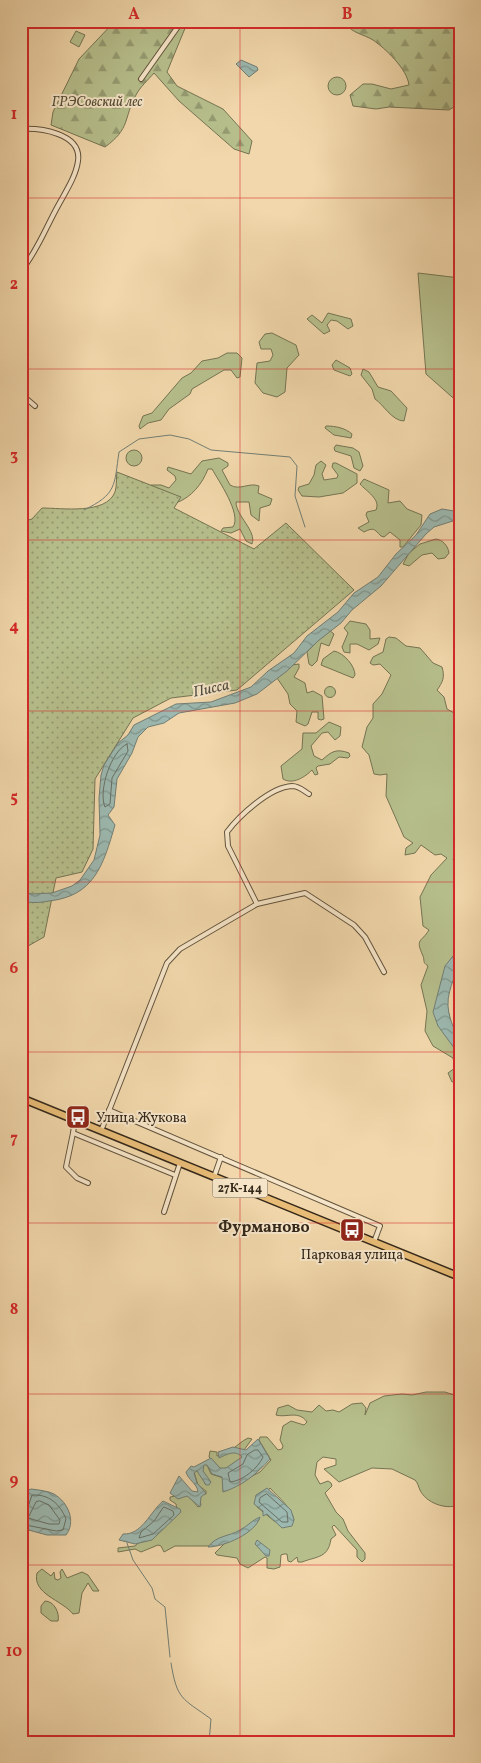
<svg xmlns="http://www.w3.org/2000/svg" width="481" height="1763" font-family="Vollkorn,serif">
<defs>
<pattern id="forest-firs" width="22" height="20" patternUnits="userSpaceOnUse" patternTransform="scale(1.25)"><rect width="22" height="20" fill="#b6bf8c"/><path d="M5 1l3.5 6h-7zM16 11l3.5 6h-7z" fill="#959b72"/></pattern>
<pattern id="garden-dots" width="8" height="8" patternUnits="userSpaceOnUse" patternTransform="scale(1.25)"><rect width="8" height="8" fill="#b6bf8c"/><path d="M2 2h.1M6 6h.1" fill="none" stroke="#959b72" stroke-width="1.8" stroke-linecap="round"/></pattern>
<pattern id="water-waves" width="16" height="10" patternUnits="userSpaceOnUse" patternTransform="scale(1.25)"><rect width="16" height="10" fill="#9cb8b0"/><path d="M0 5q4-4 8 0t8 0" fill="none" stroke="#80968e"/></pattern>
</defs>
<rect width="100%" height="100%" fill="#f1d7ab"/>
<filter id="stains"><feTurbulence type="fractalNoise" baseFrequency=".004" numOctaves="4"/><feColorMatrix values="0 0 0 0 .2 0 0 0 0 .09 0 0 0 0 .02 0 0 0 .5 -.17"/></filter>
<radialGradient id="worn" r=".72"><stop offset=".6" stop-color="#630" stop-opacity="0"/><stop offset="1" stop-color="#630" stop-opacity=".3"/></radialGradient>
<g fill="#b6bf8c" stroke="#757453" fill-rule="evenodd">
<polygon points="76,31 85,35 79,47 70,42"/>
<circle cx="337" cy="86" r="9"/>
<polygon points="418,273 460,278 460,404 426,374"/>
<polygon points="328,313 351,319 353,326 348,329 337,321 331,320 327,325 330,331 324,334 307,319 312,315 322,323"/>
<polygon points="272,333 296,345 299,355 287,368 285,392 277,397 263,393 255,383 257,363 270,361 273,355 271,349 261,349 259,342 265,334"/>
<polygon points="227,353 237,353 242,358 240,377 237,378 231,370 224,370 192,389 190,394 169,409 161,420 148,423 140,429 139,426 143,416 152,413 182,378 191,373 202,361 218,358"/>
<polygon points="336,360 350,368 352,374 350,376 334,370 332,365"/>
<path d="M363 369 369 372 378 387 391 391 407 408 404 421C392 421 383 404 375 399L372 389 361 375Z"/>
<path d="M326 426C336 426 345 428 352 434L351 438 334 435 325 428Z"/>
<polygon points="336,445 353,448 359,452 363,466 360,471 354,468 351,456 335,451 334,448"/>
<circle cx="134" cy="458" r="8"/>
<path d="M219 458 228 463V466L222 470 230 485C240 491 249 482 259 486L258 493 272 499 270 505 260 508 259 521 251 515 249 502H236C236 516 257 531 252 544L246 541 240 529 231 533 221 531 223 528 233 527C242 514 218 480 212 469H208C202 484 192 497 176 503L151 489V485H161L169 488 176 480 175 476 167 470 168 467 191 474 202 461Z"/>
<polygon points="321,461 326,465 322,474 324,480 337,478 338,475 332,467 333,463 336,463 357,474 357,483 343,493 319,497 302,496 298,490 299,487 309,484 314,475 316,465"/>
<path d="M364 479 389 490 388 503 400 501 407 509 422 515 421 525 403 547H400V540L390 532 384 537 381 536C374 529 374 527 364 532L358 528 369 522 366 515 367 512 376 510C381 499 366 491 360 484Z"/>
<path d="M436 539C443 540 448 546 449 553L445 558 438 559 432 553 422 555 409 566 403 564 409 553 420 544Z"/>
<polygon points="350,621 366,624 370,630 370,639 380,638 378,644 369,650 357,644 350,644 350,653 344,652 342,647 348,633 344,628"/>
<polygon points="329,630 334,634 329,646 321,643 317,661 312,666 309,664 307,652"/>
<path d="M389 637 396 638 406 646 420 648 433 663 442 667C445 677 443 682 437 690L444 697 447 709 454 713 460 710V851L453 859 455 865 460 864V952L456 955 445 995 456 1049 460 1054V1079L452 1082 448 1073 455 1068 453 1058 433 1046 425 1031 427 1011 421 985 428 966C422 962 425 961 423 956 415 938 421 943 429 930L423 926 420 897 431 875 447 858 441 854 435 855 421 845 415 853 405 855 406 848 413 843 404 837 386 796 387 774 380 775 374 774 369 755 362 747 367 727 373 718V704L382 694 391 675 380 664 373 665 370 663 373 657 383 652 386 639Z"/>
<path d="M334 651C344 653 355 666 355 675L353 678 321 665 323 659Z"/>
<polygon points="299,664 299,668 294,677 305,683 307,693 313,691 322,696 324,719 321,720 318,719 318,712 312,712 308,724 305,726 296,722 297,711 290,704 288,694 277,678 292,665"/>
<circle cx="330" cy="692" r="5.5"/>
<path d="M329 722 341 727 340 736 335 740 328 732 322 733 311 746 314 756 322 760C331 752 336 748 349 753L350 756 348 758 339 757 330 764 318 766 316 768 318 774 315 775 312 770C305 777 293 785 283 779L281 766 302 749 303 733H316Z"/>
<path d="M426 1392H445L454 1395 460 1392V1492L458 1505C446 1510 426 1503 420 1490 418 1486 418 1483 415 1480L392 1469 372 1468 339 1482 324 1469 336 1465V1459L323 1457 317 1462 315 1475 320 1484 328 1481 331 1483 332 1486 325 1493 336 1512 343 1519 348 1531 365 1553V1559L362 1562 357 1557V1550L334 1525 332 1527 336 1535 331 1539C328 1558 318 1556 302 1562H298L297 1557 291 1562 288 1561 287 1554H284L281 1555 280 1567 274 1569 267 1568V1558L265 1557 248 1568 240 1564 237 1558 217 1555 215 1553 227 1541 241 1535 211 1546H175L164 1552 161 1546 158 1545 141 1552 135 1549 118 1552V1548L135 1546 177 1510 176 1504 170 1500V1497L187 1494 198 1507 201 1505 199 1495 206 1494V1491L198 1485 194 1472 196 1470 202 1474 205 1484H209L202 1470 204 1464 207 1465 211 1474 223 1478V1491L260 1472 271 1460 259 1440 260 1437H267L278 1450 282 1449 283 1446 280 1440 283 1426 291 1421 304 1425 307 1422C299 1410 286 1418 276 1415L278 1408 288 1405 297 1410 312 1412 319 1405 326 1411 333 1410 339 1412 352 1404 362 1403 366 1408 365 1415 370 1403 384 1396 402 1394 412 1395ZM270 1488C279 1498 292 1508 294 1520L274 1521 257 1507Z"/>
<path d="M248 1438 252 1439 244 1450 242 1459 227 1468 221 1469 209 1457 210 1451 217 1452V1456C231 1454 236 1444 248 1438Z"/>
<path d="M42 1569 51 1576 54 1572 55 1579 58 1580 61 1578 60 1572 62 1569 67 1578 82 1572 88 1575 99 1591H93L88 1583 82 1593 79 1613 73 1614C62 1600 32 1594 37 1573Z"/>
<path d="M45 1601C54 1601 60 1613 58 1621H51L41 1613V1606Z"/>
</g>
<g fill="url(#forest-firs)" stroke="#757453">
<path d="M115 21H188L167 72 177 86 223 109 252 141 249 154 234 149 179 101 154 73C148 80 140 87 136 95 123 119 131 128 105 147L51 125 53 112 79 59Z"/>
<path d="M337 21H460V103L449 110 389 107 376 109 353 106 350 95 363 84H372L391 89 409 85C407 69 386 49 373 40 363 34 352 33 346 24Z"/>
</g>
<path fill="url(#garden-dots)" stroke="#757453" d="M117 472 181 497 174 508 254 549 286 523 354 590 237 690 171 698 133 718 95 779 93 849 82 872 56 878 44 937 21 950V522L32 519 42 508C62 508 106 515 115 492 117 486 116 478 117 472Z"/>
<g fill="url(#water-waves)" stroke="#727e74">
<polygon points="241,60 257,67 258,70 249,77 236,64"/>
<path d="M442 509 460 512V523L456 520 434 527 426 534 381 586 352 610 341 623 318 641 287 671 257 694 235 703 179 713 164 723 148 727 138 737 132 753 117 779 114 807 108 815 115 825C103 866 94 896 49 901 39 903 31 903 21 901V892L32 894 52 893 72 886 80 880 94 860 100 835 99 798 101 775 104 765 118 743 128 735 134 725 176 704 211 702 251 687 268 671 294 653 307 636 338 612 354 593 378 577 396 554 416 535 430 514Z"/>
<path d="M460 953C460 972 447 986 448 1006 449 1024 460 1035 460 1056L438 1026 433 1012 445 966 453 956Z"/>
<path d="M258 1439 270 1459C257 1474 242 1486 223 1492L222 1477 212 1474 207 1465H204L203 1471 211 1482 209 1485H206L197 1471 194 1473 197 1483 206 1493 201 1497 200 1507 187 1496 178 1499 170 1493 179 1476 192 1491 198 1492C197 1483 188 1480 186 1472L191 1466 194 1467 211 1458 220 1468H226L242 1457C235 1449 226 1455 219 1458L218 1452 233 1447 246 1450Z"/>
<polygon points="267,1488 291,1510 294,1520 292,1526 282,1528 267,1514 263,1516 263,1511 254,1504 256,1495"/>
<path d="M31 1489C39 1490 48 1491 54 1494 69 1503 76 1522 66 1535H47L21 1528V1509L26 1498V1491Z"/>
<path d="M163 1501 180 1509 181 1512 152 1540 135 1544 119 1540 123 1534C142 1535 150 1512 163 1501Z"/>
<path d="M260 1517C256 1533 224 1547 208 1547 217 1535 228 1537 240 1530 248 1526 252 1520 260 1517Z"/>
<polygon points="257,1540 270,1550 269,1556 266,1556 255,1544"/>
</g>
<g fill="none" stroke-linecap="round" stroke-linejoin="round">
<g stroke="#687065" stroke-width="1">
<path d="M127 744 128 751 112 778 110 804 105 807C98 791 111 751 127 744Z"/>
<path d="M255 1450H258L263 1457C258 1468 243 1481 230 1482L228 1473 243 1464 247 1455Z"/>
<polygon points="267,1494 287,1512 288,1522 282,1522 259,1502 260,1498"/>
<polygon points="40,1501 49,1505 60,1520 59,1524 49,1524 28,1518 36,1502"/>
<polygon points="164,1507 173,1511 174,1515 153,1534 139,1538 141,1532 154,1521"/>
<path d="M21 1510 28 1507 32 1495C49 1494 60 1504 66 1519L63 1530 56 1531 21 1524"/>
</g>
<g stroke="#727e74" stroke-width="1">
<path d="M84 510C117 494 114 486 119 452L139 439 170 435 189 439 211 450 290 457 297 466 295 496 305 527"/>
<polyline points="127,1543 133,1560 152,1588 155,1599 165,1607 170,1657"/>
<path d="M171 1663C177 1700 182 1698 211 1719L209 1742"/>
</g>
<defs>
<g id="minor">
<polyline points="141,79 182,21"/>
<path d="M21 129C40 128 82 133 78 161 76 176 66 191 59 204 46 227 38 250 21 271"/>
<polyline points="21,394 35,406"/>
<path d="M257 904 228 846 227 832C239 816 270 787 292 786 299 786 304 791 309 794"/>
<polyline points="109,1110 380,1226 374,1242"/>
<polyline points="75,1120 73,1133 175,1175"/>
<polyline points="101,1131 167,963 180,949 257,904 305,893 354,925 365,937 384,972"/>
<polyline points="73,1133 66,1167 77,1178 88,1183"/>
<polyline points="214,1177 221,1157"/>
<polyline points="164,1212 180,1163"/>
</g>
<polyline id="primary" points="21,1098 460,1277"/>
</defs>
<use href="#minor" stroke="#63543e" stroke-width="6"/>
<use href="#primary" stroke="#34281a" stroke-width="9"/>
<use href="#minor" stroke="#f6e5c8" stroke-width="4"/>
<use href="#primary" stroke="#e8bc76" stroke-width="6"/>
</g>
<path fill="none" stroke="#d62828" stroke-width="1" stroke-opacity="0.55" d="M240 21V1742M21 198H460M21 369H460M21 540H460M21 711H460M21 882H460M21 1052H460M21 1223H460M21 1394H460M21 1565H460"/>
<defs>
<symbol id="bus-square" viewBox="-11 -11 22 22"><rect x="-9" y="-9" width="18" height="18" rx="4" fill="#8f2418" stroke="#f6e5c8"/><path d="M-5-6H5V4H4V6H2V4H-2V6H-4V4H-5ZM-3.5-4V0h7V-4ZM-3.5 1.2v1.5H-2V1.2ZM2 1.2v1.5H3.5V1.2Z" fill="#fff"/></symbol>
</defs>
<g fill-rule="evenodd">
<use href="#bus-square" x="64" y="1103" width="28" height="28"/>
<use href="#bus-square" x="338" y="1216" width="28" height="28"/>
</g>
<g text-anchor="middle" stroke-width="4" stroke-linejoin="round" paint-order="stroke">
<rect fill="#f6e5c8" stroke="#6e614e" stroke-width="1" x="212.5" y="1178.5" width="55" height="19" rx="4"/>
<g font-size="12" font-weight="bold" fill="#34281a">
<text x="240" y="1192">27К-144</text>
</g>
<g font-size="14" font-style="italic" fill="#544e36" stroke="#f6e5c8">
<text x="97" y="106">ГРЭСовский лес</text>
</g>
<g font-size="14" fill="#34281a" stroke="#f6e5c8" text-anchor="start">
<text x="96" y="1122">Улица Жукова</text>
<text x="352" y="1259" text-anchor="middle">Парковая улица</text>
</g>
<g font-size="15" font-style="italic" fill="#4e4c40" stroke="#f6e5c8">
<text transform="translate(211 688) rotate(-12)" y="5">Писса</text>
</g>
<g font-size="16" font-weight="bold" fill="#34281a" stroke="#f6e5c8">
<text x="264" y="1232">Фурманово</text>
</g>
</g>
<rect width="481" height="1763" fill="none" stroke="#f1d7ab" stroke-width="55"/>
<rect x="28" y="28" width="426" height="1708" fill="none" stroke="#d62828" stroke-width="2"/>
<g font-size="16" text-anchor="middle" font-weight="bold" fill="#d62828">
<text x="134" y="19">A</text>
<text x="347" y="19">B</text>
<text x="14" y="119">1</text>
<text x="14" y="289">2</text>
<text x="14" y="460">3</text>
<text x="14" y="631">4</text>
<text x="14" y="802">5</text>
<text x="14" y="973">6</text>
<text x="14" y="1143">7</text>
<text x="14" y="1314">8</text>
<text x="14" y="1485">9</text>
<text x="14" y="1656">10</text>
</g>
<rect width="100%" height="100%" filter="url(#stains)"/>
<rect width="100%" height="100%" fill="url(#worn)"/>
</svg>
